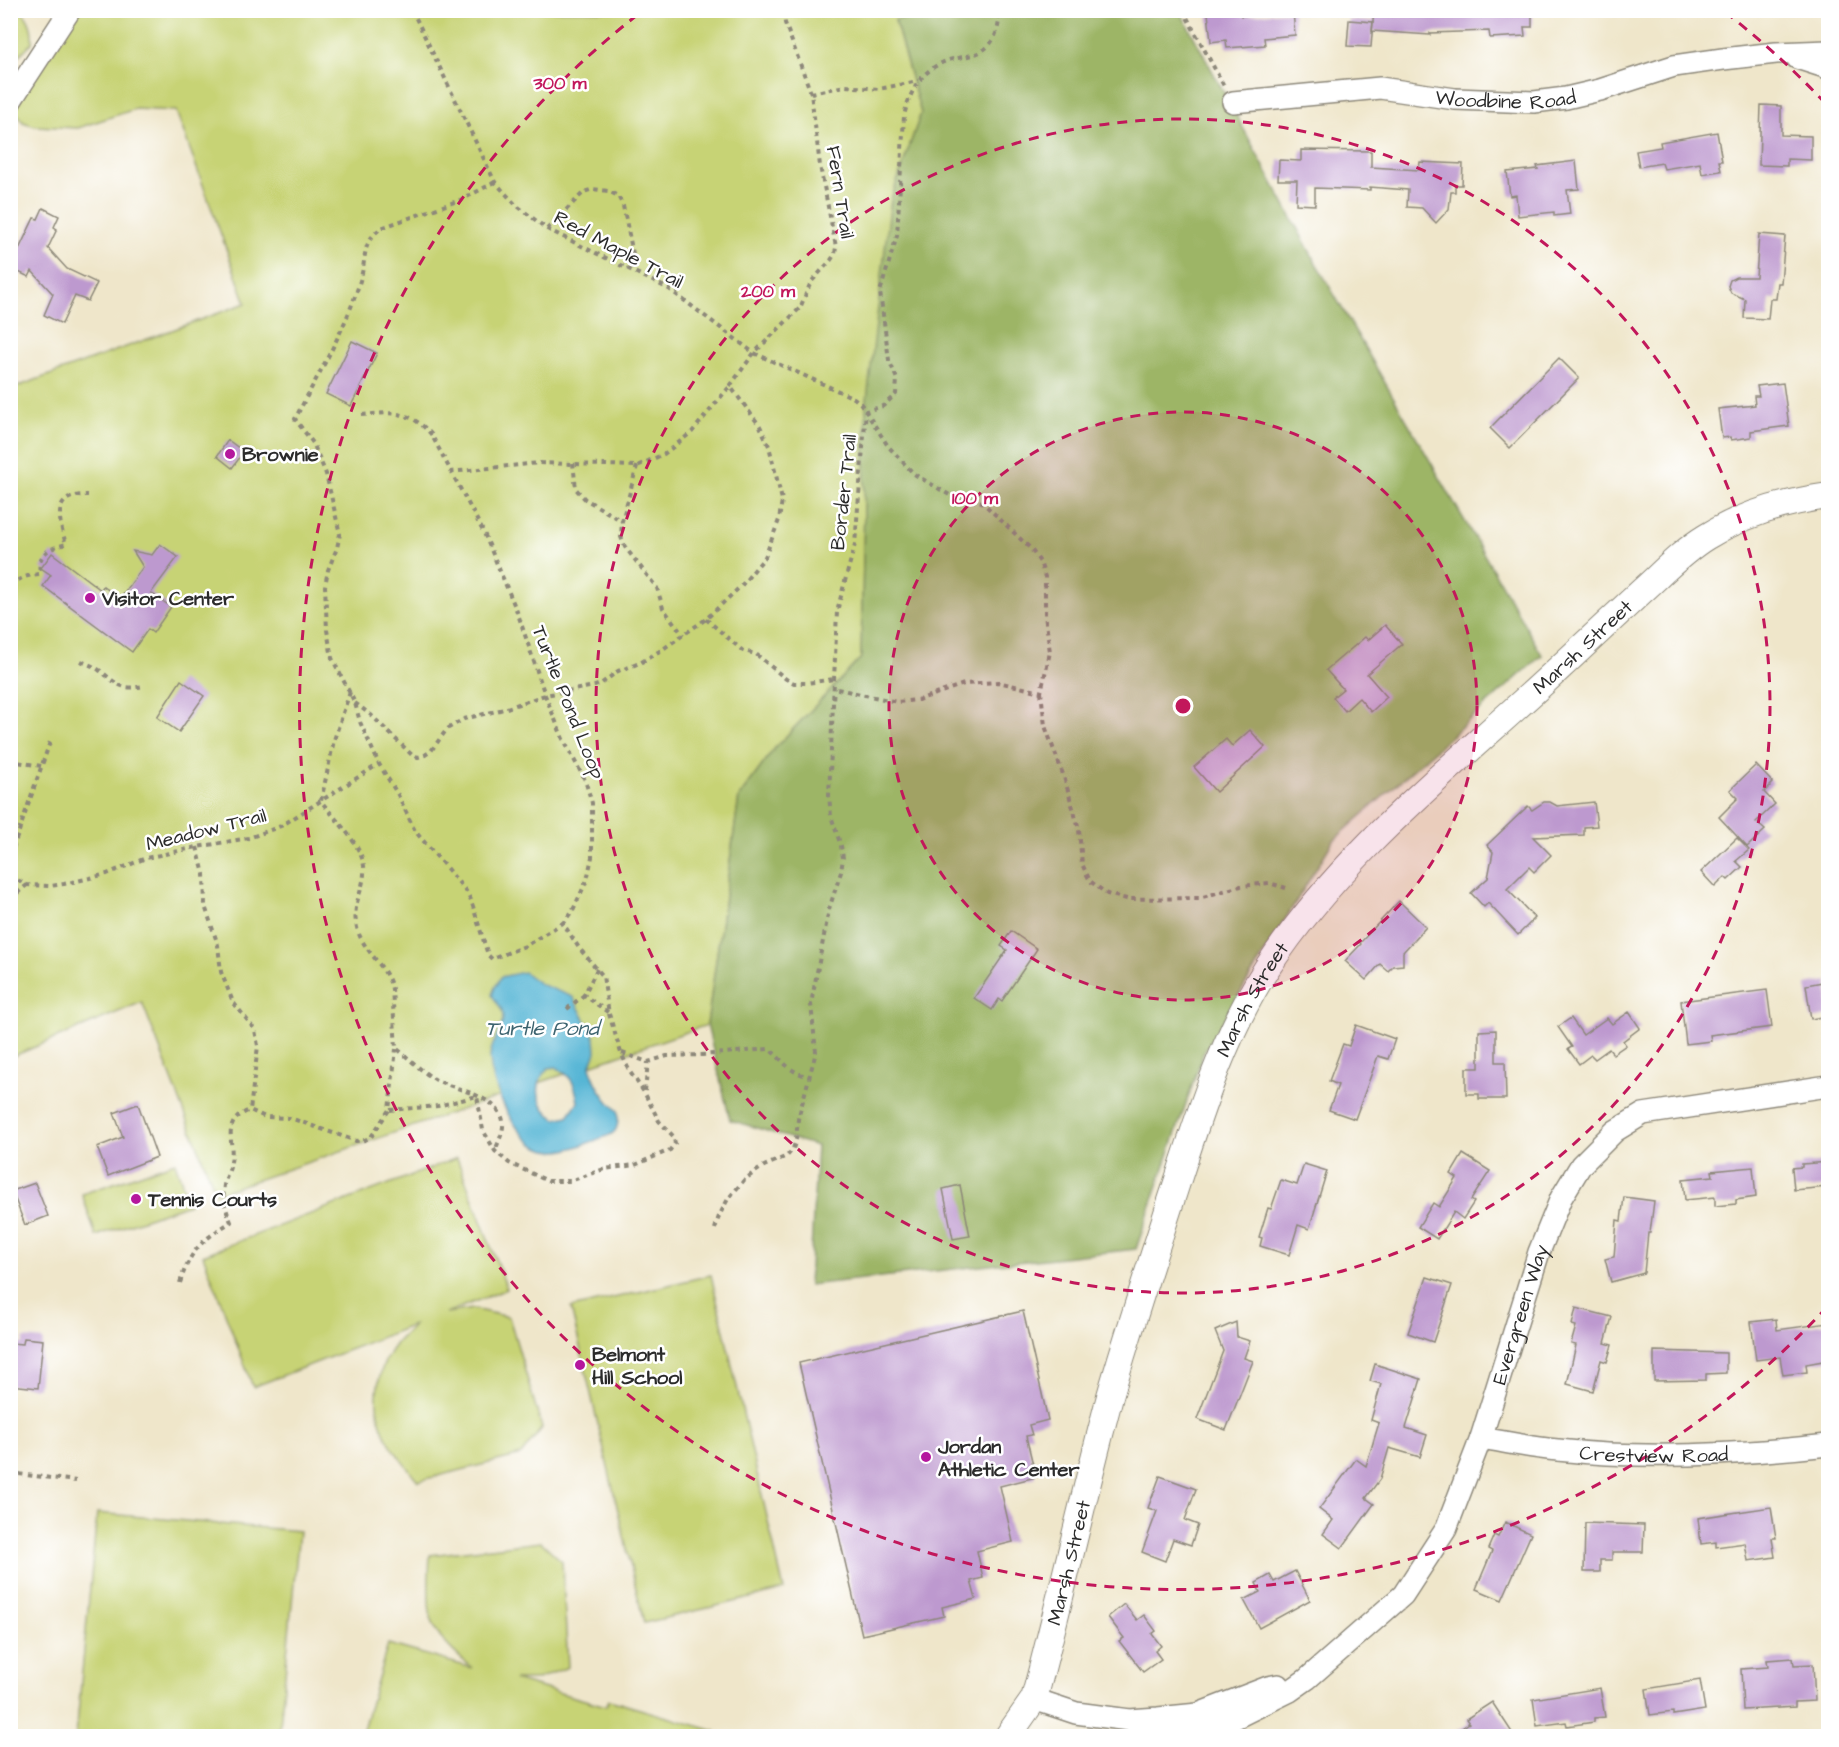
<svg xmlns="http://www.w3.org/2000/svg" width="1839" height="1747" font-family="'Architects Daughter',sans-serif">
<rect width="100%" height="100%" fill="#fff"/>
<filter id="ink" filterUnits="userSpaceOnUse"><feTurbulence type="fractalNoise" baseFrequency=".0167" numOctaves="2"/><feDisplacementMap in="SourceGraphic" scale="12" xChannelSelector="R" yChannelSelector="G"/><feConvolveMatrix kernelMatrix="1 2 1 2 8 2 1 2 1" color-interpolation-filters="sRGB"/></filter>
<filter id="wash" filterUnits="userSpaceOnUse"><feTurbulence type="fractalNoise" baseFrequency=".008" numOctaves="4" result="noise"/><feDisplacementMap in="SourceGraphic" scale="24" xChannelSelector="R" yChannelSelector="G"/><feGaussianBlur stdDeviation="1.35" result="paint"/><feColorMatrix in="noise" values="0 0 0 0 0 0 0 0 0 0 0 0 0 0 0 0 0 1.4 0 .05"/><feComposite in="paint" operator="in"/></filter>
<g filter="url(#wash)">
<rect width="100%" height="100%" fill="#efe6ca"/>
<g fill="#c7d375" stroke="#797f50" stroke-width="1.5">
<path d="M11 10 21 11C30 19 33 30 32 43L11 63Z"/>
<polygon points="68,11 947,11 895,20 921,113 905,159 866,408 861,658 775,748 739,797 707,1025 216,1194 142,1002 11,1057 11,389 246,303 176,111 135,109 78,128 35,126 23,122 16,112 19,98"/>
<path d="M457 1158 507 1289 446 1313 473 1309 509 1317 542 1428 521 1455 418 1481C393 1450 369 1423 379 1380 382 1366 388 1353 397 1342 402 1336 409 1331 413 1325L253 1387 203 1255Z"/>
<polygon points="175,1162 189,1204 96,1236 82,1194"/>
<polygon points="711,1275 784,1590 644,1623 571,1308"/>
<polygon points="97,1513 299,1531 279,1736 76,1736"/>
<path d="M541 1542 562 1561 568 1667 535 1680H514L606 1706 609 1700 715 1731 717 1736H361L388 1644 472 1668C457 1655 436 1638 431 1617 427 1603 429 1571 430 1555Z"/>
</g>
<polygon fill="#9db566" stroke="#647048" stroke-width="1.5" points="947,10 1180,11 1316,263 1542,655 1333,841 1203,1054 1136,1249 809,1285 817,1146 730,1120 707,1025 739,797 775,748 861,658 866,408 891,199 921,113 895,20"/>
<path fill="#57b6d5" stroke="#417080" stroke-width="1.5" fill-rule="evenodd" d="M524 972 540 984 573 997 595 1038 596 1052 590 1067C596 1086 604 1099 618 1111 618 1118 619 1128 613 1133 609 1136 601 1138 596 1140 570 1150 547 1160 525 1137 507 1118 492 1085 490 1059 489 1042 507 1027 502 1011 500 1006 495 1000 492 995L495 987 501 977ZM556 1067C572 1077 575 1083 578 1102L568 1116 556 1119C537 1107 532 1085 548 1068Z"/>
<g id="blocks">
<g fill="#bd99cf">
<polygon points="1240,10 1241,16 1293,11 1295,35 1264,38 1265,45 1227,48 1226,40 1211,42 1208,13"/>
<polygon points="1374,10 1532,10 1532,27 1524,27 1525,36 1490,38 1489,31 1430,33 1430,35 1372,31"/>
<polygon points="1349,20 1373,22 1371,47 1347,46"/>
<polygon points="1761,105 1781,106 1781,135 1811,136 1811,160 1787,159 1787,166 1759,165"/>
<polygon points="1717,132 1722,161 1719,161 1721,171 1702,174 1700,163 1664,169 1662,163 1639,167 1636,151 1661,147 1660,142"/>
<polygon points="1301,150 1371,151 1371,167 1419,170 1420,162 1463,164 1462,185 1455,185 1455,192 1451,192 1449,209 1436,223 1422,208 1407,207 1408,190 1370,187 1370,190 1315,188 1315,205 1296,204 1297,180 1278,180 1279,160 1301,161"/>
<polygon points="1576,161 1579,189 1567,190 1570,214 1554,216 1554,212 1518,216 1516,195 1510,196 1507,172 1538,169 1537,166"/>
<polygon points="43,208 59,216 54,227 57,229 48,248 67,269 97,283 88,301 75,296 62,324 44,315 53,294 32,271 29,277 10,268 34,218 38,219"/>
<polygon points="1759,234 1785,236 1781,283 1778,283 1776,299 1770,299 1768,319 1744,318 1745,299 1731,293 1728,286 1730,280 1736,277 1756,277"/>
<polygon points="352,341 377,353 351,406 326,394"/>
<polygon points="1559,358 1579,378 1510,448 1490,428"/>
<polygon points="1783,383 1789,426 1751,431 1751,437 1731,440 1730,437 1722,438 1718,409 1755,405 1754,396 1759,396 1757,386"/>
<polygon points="228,440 244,452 232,468 217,456"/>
<polygon points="160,544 178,557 151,593 171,607 153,633 148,629 132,652 43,586 51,575 41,568 52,553 101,590 103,586 120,599 143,567 133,551 152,555"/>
<polygon points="1385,625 1402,644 1367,674 1387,697 1371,712 1359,698 1345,711 1333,697 1343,689 1326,670 1365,637 1368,640"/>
<polygon points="181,680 204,696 179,732 157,717"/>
<polygon points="1250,730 1265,747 1216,792 1194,767 1226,739 1232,746"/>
<polygon points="1756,765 1773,783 1764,792 1775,804 1756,822 1765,830 1747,847 1719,817 1738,798 1730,790"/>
<polygon points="1544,802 1550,802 1557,806 1594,802 1597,826 1584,827 1584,835 1533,837 1551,855 1534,872 1529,867 1507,889 1535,918 1518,935 1488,903 1484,907 1471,893 1488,878 1493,852 1487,845 1528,806 1532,810"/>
<polygon points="1737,838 1749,850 1736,861 1742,867 1728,880 1725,877 1715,887 1701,872"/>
<polygon points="1399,901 1426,927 1403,952 1403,965 1393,966 1388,971 1380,964 1366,980 1345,961 1361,944 1360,943"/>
<polygon points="1011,931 1037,949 1002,1001 999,999 992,1010 974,998 1007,950 1001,946"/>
<polygon points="1828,981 1828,1016 1811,1019 1806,985"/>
<polygon points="1767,990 1772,1027 1710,1035 1711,1041 1686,1044 1681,1001"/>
<polygon points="1629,1012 1640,1028 1623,1041 1626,1045 1613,1054 1609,1049 1595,1059 1591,1055 1579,1064 1568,1049 1572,1047 1558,1027 1571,1018 1583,1035 1607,1018 1612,1024"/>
<polygon points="1356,1025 1395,1039 1388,1059 1378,1056 1355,1119 1329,1110 1338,1085 1329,1081 1343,1044 1349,1046"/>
<polygon points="1496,1030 1496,1062 1505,1062 1506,1099 1479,1099 1479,1094 1466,1094 1466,1068 1479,1068 1479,1031"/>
<polygon points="138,1104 157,1157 108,1176 97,1147 123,1137 114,1113"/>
<polygon points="1463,1154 1490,1171 1471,1200 1474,1202 1463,1219 1454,1212 1437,1239 1418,1227 1433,1203 1439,1207 1457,1178 1451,1174"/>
<polygon points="1828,1162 1828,1187 1794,1190 1792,1168 1802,1167 1802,1164"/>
<polygon points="1304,1164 1327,1171 1309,1229 1298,1225 1289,1255 1260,1246 1262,1238 1259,1237 1268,1208 1271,1209 1281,1180 1297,1185"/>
<polygon points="1753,1167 1756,1197 1736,1200 1736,1204 1715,1206 1715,1197 1685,1200 1683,1179 1713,1176 1712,1171"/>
<polygon points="35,1183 48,1216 25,1225 12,1191"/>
<polygon points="960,1185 970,1236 953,1239 943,1189"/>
<polygon points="1624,1197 1654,1201 1650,1233 1648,1233 1644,1273 1611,1282 1605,1259 1614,1257 1617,1220 1621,1221"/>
<polygon points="1427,1277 1452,1285 1433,1342 1408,1333"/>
<polygon points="1576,1308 1612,1317 1605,1343 1612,1345 1607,1362 1601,1360 1593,1391 1567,1384 1576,1345 1571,1344 1576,1326 1572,1325"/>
<polygon points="1023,1311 1048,1420 1029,1425 1032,1435 1026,1436 1036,1477 1000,1486 1013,1542 977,1551 983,1578 971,1581 976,1599 942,1607 944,1616 862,1635 799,1363"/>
<polygon points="1776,1319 1777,1330 1828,1323 1828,1360 1806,1364 1807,1372 1783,1375 1780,1357 1756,1360 1751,1322"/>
<polygon points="1236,1322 1237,1337 1250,1341 1244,1358 1253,1361 1226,1430 1197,1419 1223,1351 1215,1331"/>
<polygon points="24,1338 43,1340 38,1388 10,1385 10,1343 23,1344"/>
<polygon points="1654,1351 1726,1353 1726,1373 1706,1374 1706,1380 1654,1381"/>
<polygon points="1375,1364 1421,1379 1406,1428 1427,1435 1420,1457 1389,1448 1380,1479 1366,1498 1374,1504 1342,1548 1323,1534 1333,1520 1319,1509 1356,1459 1366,1466 1379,1423 1371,1420 1381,1384 1370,1381"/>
<polygon points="1160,1476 1196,1489 1185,1520 1198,1525 1191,1545 1173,1539 1165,1561 1142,1552 1157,1511 1148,1508"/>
<polygon points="1771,1507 1776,1538 1772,1538 1775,1557 1748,1561 1745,1543 1716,1547 1716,1542 1701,1544 1698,1518"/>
<polygon points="1505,1522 1531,1534 1502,1600 1476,1589 1492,1551 1488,1549 1494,1535 1498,1537"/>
<polygon points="1585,1523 1644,1525 1643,1552 1612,1552 1612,1560 1600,1560 1600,1572 1584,1572"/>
<polygon points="1295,1571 1310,1600 1259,1628 1244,1600 1260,1592 1256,1583 1270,1575 1274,1582"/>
<polygon points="1124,1604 1137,1620 1144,1615 1156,1631 1152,1634 1161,1646 1155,1651 1161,1659 1143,1672 1119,1641 1124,1638 1108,1617"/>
<polygon points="1793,1658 1794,1665 1813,1664 1815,1701 1795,1702 1795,1707 1743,1710 1741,1669 1768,1667 1767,1660"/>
<polygon points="1700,1680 1705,1710 1673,1715 1673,1712 1650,1715 1646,1689"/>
<polygon points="1600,1688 1605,1717 1594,1718 1594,1722 1567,1726 1566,1722 1537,1726 1533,1699"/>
<polygon points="1492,1702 1515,1737 1449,1737 1469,1723 1466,1719"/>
</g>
</g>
</g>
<g filter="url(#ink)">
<use href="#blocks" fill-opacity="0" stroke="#8d887a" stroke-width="1.5"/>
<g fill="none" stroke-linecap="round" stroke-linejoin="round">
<defs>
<g id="minor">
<polyline points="1797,58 1828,68"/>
<polyline points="10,102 70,10"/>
<path id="s1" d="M1233 102 1380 88 1455 99 1534 102 1566 98 1600 90 1674 66 1723 59 1776 53 1828 51"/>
<path id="s2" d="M1481 1438C1506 1442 1532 1448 1558 1450 1648 1460 1739 1455 1828 1445"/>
<polyline points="1034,1699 1076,1713 1129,1720 1158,1718 1198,1714 1268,1687 1278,1685"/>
<path id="s3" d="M1157 1736 1223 1724 1290 1691 1307 1679 1403 1595 1446 1529 1481 1438 1539 1252 1561 1198 1581 1165 1615 1131 1643 1114 1828 1086"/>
</g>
<g id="tertiary">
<path id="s4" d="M1008 1736 1034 1699C1061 1599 1083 1497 1110 1396 1128 1333 1149 1270 1169 1207 1196 1125 1220 1041 1267 968 1343 852 1453 767 1553 674 1583 646 1613 618 1642 591 1663 572 1683 551 1706 537 1743 514 1786 502 1828 496"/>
</g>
</defs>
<use href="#minor" stroke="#8d887a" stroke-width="24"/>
<use href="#tertiary" stroke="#8d887a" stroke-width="28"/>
<g stroke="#8d887a" stroke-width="4" stroke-dasharray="4.5 4.5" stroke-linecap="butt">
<polyline points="412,10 495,182 516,205 547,229 669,289 754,353 854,398 861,404 888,446 914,474 953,497 982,502 1031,549 1040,562 1045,577 1045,615 1050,652 1041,692 998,682 964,684 918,700 897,702 833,688"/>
<polyline points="1183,10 1224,86"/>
<polyline points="811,93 845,86 879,89 918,81"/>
<path d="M495 182 463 199 381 228C361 244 367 255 361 277 348 326 318 374 295 419L313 443 326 474 340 534 337 548 328 570 325 586 327 630 332 658 355 703 360 722 379 764 398 795 415 831 466 891 471 900 488 955 492 959 525 946 563 923"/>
<polyline points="547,229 584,192 593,189 608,191 618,196 623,206 633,254 628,269"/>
<path d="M362 415C393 412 409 410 431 434L484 533 518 614 545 695 563 739 585 780 592 803V857L587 880 573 910 563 923 579 948 603 976 609 1014 621 1053 630 1072 644 1092 659 1121 673 1136 675 1143 670 1150 635 1165 604 1169 570 1181H548L509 1163 495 1151 483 1130 477 1096"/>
<polyline points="573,463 576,489 585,499 622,521"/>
<polyline points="637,466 622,521 621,537 625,547 657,588 663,608 683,635"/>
<polyline points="450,472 539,463 637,466 664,454 692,432 730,386"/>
<path d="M10 585C20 578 28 575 40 574 37 553 48 549 66 544 58 518 52 494 88 495"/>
<polyline points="10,617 10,618"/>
<polyline points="706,619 743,651 756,654 786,679 794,683 807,683 834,679"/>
<path d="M81 661C87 664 94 666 99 670 116 682 119 691 143 686"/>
<path d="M350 692 334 740 321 801C334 818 361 844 364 866 366 892 348 904 359 934 367 954 387 967 392 989L396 1048C409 1058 422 1072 436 1080 455 1089 491 1095 501 1115 507 1126 499 1140 495 1151"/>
<polyline points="1041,692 1045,726 1064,777 1079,829 1082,864 1090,881 1107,894 1127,899 1199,898 1241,886 1269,883 1286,888"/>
<polyline points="355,703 371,715 412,755 418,757 425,755 431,751 447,729 464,719 504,709 545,695 595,686 602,683 618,671 640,663 663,649 706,619 741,586 765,557 779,520 782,500 769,446 760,426 730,386 754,353 800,308 811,282 831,260 835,254 836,247 820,166 811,93 785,23 783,10"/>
<polyline points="10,761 42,766"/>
<polyline points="197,847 204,874 205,906 218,945 221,972 233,1002 255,1030 258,1046 250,1110"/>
<polyline points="10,857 51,739"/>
<polyline points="10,876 27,885 50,886 64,884 107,874 146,858 197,847 249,838 281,826 379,764"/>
<polyline points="10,899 27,885"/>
<polyline points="597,969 584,995 609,1013"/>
<polyline points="567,1009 584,995"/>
<path d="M622 1053 648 1062 667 1056 702 1055 769 1049C786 1062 785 1070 809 1077"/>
<polyline points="645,1091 648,1062"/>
<polyline points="390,1110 438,1106 477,1096"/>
<path d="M715 1229 719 1216 728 1199 745 1179 764 1166 787 1156 793 1149 796 1139 798 1119 816 1052 811 1004 829 909 841 872 843 858 841 846 831 816 829 796 837 611 855 544 866 411 883 406 896 394 897 379 889 360 880 292 897 236 904 116C910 90 922 69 949 60 963 56 977 57 988 46 998 36 999 23 1000 10"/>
<path d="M180 1283C190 1250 202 1240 231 1222 226 1210 222 1198 224 1185 226 1177 230 1170 231 1162 235 1140 220 1122 250 1110L265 1117 290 1118 356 1141 365 1140 371 1137 389 1110 396 1049"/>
<polyline points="10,1473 76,1481"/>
</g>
<use href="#minor" stroke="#fff" stroke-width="21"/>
<use href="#tertiary" stroke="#fff" stroke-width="26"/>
</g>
</g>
<circle cx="1183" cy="706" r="294" fill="#c2185b" fill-opacity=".12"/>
<g fill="none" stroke="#c2185b" stroke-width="3" stroke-dasharray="10 8">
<circle cx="1183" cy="706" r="294"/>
<circle cx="1183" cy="706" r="587"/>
<path d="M1827 1307A881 881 0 1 1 641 12M1725 12A881 881 0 0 1 1827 105"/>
</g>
<g fill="#b5179e" stroke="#fff" stroke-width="2">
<circle cx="230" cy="454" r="6"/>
<circle cx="90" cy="598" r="6"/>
<circle cx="136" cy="1199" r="6"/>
<circle cx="580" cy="1365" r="6"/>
<circle cx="926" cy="1457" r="6"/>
</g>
<g text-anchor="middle" stroke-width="5" stroke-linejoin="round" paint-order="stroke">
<g font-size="20" fill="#2b2b2b" stroke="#fff">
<text dy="7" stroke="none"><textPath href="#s1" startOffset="274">Woodbine Road</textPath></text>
<text transform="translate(841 192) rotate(81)" y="7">Fern Trail</text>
<text transform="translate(619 249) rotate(28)" y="7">Red Maple Trail</text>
<text transform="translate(843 492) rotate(-84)" y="7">Border Trail</text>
<text dy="7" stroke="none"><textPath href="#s4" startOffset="1266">Marsh Street</textPath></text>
<text transform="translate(569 702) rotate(68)" y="7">Turtle Pond Loop</text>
<text transform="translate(206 829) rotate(-14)" y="7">Meadow Trail</text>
<text dy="7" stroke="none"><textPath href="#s4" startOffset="780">Marsh Street</textPath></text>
<text dy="7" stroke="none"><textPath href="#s3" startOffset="596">Evergreen Way</textPath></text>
<text dy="7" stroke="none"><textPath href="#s2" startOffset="174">Crestview Road</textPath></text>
<text dy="7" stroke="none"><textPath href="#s4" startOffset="186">Marsh Street</textPath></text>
</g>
<g font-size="20" font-weight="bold" fill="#2b2b2b" stroke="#fff" text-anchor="start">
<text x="242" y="461">Brownie</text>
<text x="102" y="605">Visitor Center</text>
<text x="148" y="1206">Tennis Courts</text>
<text x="592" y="1361">Belmont<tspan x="592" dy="23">Hill School</tspan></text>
<text x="938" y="1453">Jordan<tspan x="938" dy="23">Athletic Center</tspan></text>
</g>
<g font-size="21" font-style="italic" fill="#3d636f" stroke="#fff">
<text x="542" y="1035">Turtle Pond</text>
</g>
</g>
<circle cx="1183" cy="706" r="9" fill="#c2185b" stroke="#fff" stroke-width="3"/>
<g font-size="18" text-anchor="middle" font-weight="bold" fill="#c2185b" stroke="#fff" stroke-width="5" stroke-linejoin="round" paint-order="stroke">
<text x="560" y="89">300 m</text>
<text x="768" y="297">200 m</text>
<text x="975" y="504">100 m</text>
</g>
<rect width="1839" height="1747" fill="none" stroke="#fff" stroke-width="36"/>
</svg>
